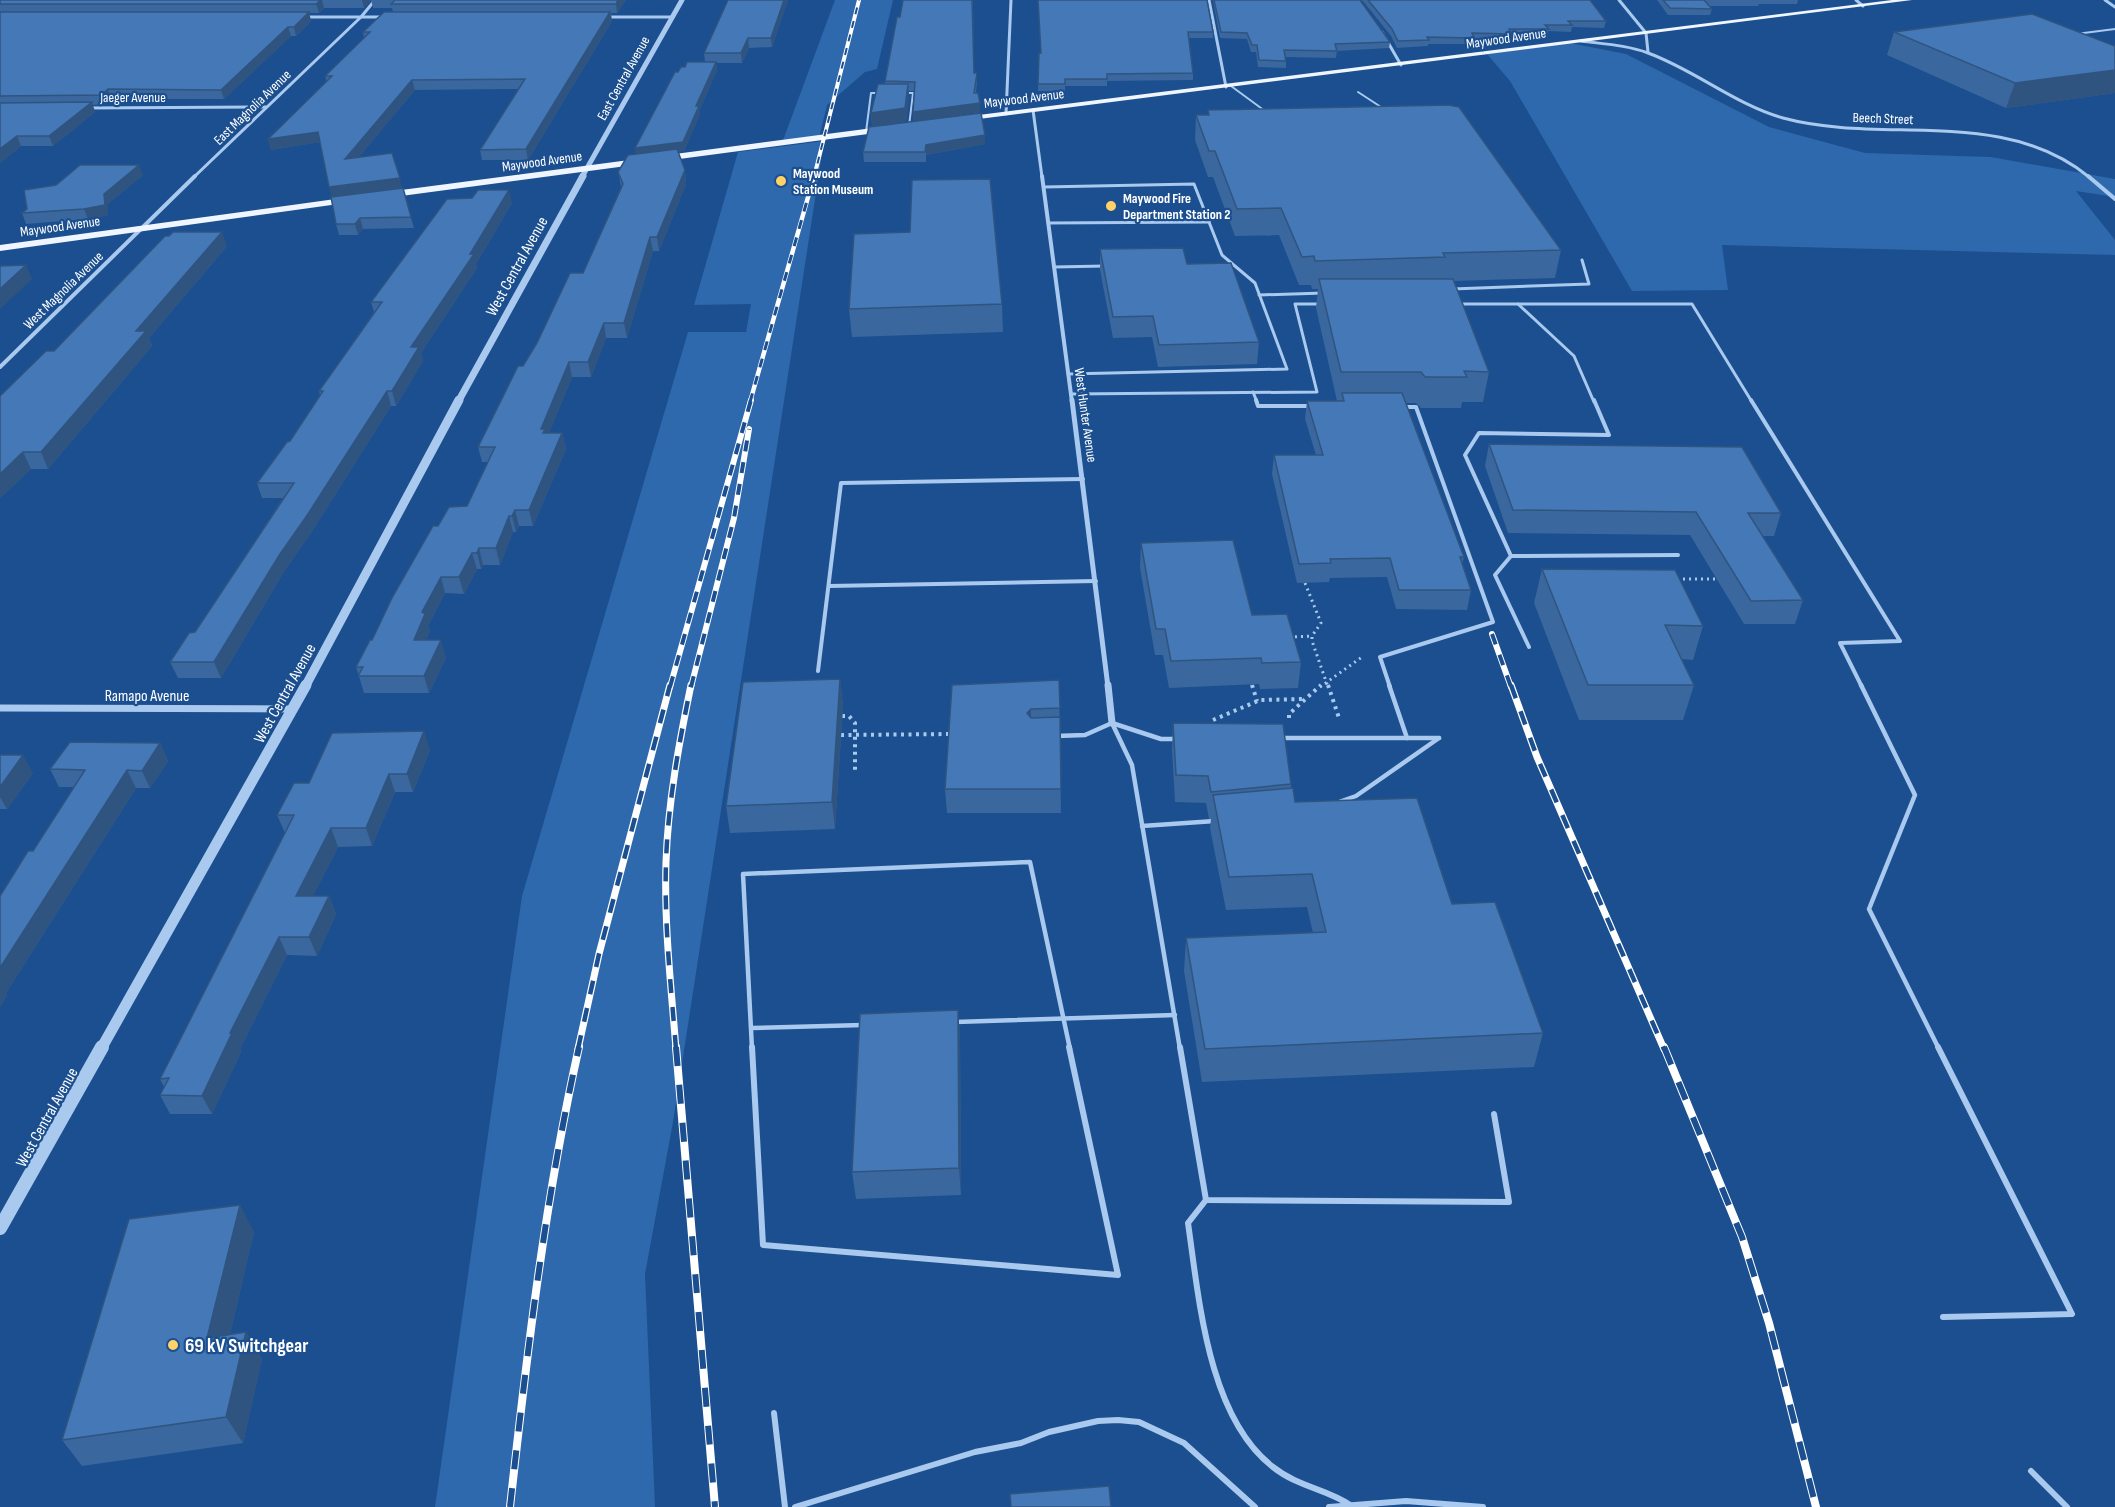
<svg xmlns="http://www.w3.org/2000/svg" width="2115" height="1507" font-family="'Sofia Sans Condensed',sans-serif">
<rect width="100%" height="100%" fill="#1b4f8f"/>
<g fill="#2e69ad">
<polygon points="835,0 893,0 877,69 865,72 827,105 819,138 782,143"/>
<polygon points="1570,43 1626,54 1769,127 1865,153 1991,157 2115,179 2115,197 2076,191 2115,240 2115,255 1722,245 1728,290 1632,291 1510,81 1487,54"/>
<polygon points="824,141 673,1122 645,1274 655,1507 435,1507 522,896 688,332 746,332 751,304 694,305 738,152"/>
</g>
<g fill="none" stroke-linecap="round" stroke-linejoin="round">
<g stroke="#a9c9ee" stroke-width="3" stroke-dasharray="2 4" stroke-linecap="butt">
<polyline points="1677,579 1718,579"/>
<polyline points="1305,583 1321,623 1312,636 1312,641 1328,687"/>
<polyline points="1289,637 1312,636"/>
<polyline points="1251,682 1253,687"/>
<polyline points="1320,687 1362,657"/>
</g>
<g stroke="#a9c9ee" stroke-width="4" stroke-dasharray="3 4.5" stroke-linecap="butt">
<polyline points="1252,685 1257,701"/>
<polyline points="1328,685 1339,718"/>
<polyline points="842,716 849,716 855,723 855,771"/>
<polyline points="1289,718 1289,714 1321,685"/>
<polyline points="1213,720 1260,700 1304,699"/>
<polyline points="841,735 954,734"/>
</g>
<g stroke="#a9c9ee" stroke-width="2">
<polyline points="2076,34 2115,29"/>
<polyline points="1231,86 1265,111"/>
<polyline points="1358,92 1381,107"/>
<polyline points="904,93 913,93 909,126"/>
<polyline points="866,132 871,93 880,93"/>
</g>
<g stroke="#a9c9ee" stroke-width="3">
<polyline points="1044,187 1194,184 1222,255 1255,283 1287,369 1068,374"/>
<polyline points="1048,223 1209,222"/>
<polyline points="1054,267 1105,266"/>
<polyline points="1452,289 1589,284 1582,260"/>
<polyline points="1259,295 1324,293"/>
<polyline points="1457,304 1692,304 1752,402"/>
<polyline points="1518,304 1574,356 1594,402"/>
<polyline points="1253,392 1257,402"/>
<polyline points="1071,394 1317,392 1295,304 1323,304"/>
</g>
<g stroke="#a9c9ee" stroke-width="4">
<polyline points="1256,400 1258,406 1312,406"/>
<polyline points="1594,400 1609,435 1479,433 1465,455 1511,556 1678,555"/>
<polyline points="1751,400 1900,641 1840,643 1862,687"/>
<polyline points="1511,556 1495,575 1529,647"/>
<polyline points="829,586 1096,581"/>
<polyline points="818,671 841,483 1083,479"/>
<polyline points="1390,687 1380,657 1493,622 1416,407 1401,407"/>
</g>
<g stroke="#a9c9ee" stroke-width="4.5">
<polyline points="1389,685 1407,738"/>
<polyline points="1861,685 1915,795 1869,909 1939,1049"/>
<polyline points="1112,723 1132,765 1180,1049"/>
<polyline points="1056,736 1085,735 1112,723 1161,739 1177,739"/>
<polyline points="1282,738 1439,738"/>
<polyline points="1339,802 1356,796 1439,738"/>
<polyline points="1142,826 1215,821"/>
<polyline points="955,1022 1175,1015"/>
<polyline points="752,1028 863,1025"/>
<polyline points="752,1049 743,874 1030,862 1070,1049"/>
</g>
<g stroke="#a9c9ee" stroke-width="6">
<polyline points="752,1047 763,1245 1118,1275 1069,1047"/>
<polyline points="1180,1047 1206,1200 1509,1202 1494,1114"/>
<polyline points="1938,1047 2072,1314 1943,1317"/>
<path d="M1206 1200 1188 1223C1199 1299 1208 1417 1273 1467 1298 1487 1327 1489 1350 1505"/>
<polyline points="774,1413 785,1507"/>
<polyline points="2031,1471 2067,1507"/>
<polyline points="795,1507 975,1452 1021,1443 1049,1432 1098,1421 1118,1420 1139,1422 1184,1443 1255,1507"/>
<polyline points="1329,1507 1406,1501 1483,1507"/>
</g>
<g stroke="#a9c9ee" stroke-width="3">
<polyline points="1209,0 1226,87"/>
<polyline points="1619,0 1646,33 1648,52"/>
<polyline points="1856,0 1863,6"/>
<polyline points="2105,0 2115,7"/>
<polyline points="303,17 386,17"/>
<polyline points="603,17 672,17"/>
<polyline points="1382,32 1401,65"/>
<path d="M1581 41C1603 44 1627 45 1648 53 1695 70 1734 104 1783 118 1883 145 2003 106 2089 177"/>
<polyline points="87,108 266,107"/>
<polyline points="1033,110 1042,177"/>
<polyline points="1006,114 1011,0"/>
<polyline points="194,177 361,17 375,0"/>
</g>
<g stroke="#a9c9ee" stroke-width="4">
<polyline points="1042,176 1072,402"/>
<polyline points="2088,176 2115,199"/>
<polyline points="0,367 195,176"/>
</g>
<polyline stroke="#a9c9ee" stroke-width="5" points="1072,400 1108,687"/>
<g stroke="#a9c9ee" stroke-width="7">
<polyline points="1108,685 1112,723"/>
<polyline points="0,708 293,709"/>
</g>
<polyline stroke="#a9c9ee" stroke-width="5" points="582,177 682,0"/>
<polyline stroke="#a9c9ee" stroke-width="7" points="458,402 583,176"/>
<polyline stroke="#a9c9ee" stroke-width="9" points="305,687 459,400"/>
<polyline stroke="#a9c9ee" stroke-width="11" points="101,1049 306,685"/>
<polyline stroke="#a9c9ee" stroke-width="14" points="0,1228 102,1047"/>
<g fill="#f0f6ff" fill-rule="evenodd">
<polygon points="1892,0 1912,0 963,121 959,119 963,117"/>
<polygon points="888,126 892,129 891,131 386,198 381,195 386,192"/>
<polygon points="350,197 353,198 353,202 0,251 0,245"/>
</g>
<defs>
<polyline id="rail-far4" points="814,177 859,0"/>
<polyline id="rail-far3" points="750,402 814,176"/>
<g id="rail-far2">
<polyline points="1492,634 1511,687"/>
<polyline points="670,687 751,400"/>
<polyline points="691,687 734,518 749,429"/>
</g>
<g id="rail-far1">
<polyline points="1511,685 1537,757 1664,1049"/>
<polyline points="578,1049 599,954 670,685"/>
<path d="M676 1049C671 986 664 924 666 862 668 802 679 743 691 685"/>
</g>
<g id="rail">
<polyline points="676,1047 715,1507"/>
<polyline points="1664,1047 1742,1237 1769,1323 1816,1507"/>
<path d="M510 1507C527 1353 545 1199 579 1047"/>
</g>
</defs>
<use href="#rail-far4" stroke="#fff" stroke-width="4"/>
<use href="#rail-far3" stroke="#fff" stroke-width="4.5"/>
<use href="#rail-far2" stroke="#fff" stroke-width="6"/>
<use href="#rail-far1" stroke="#fff" stroke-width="7"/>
<use href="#rail" stroke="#fff" stroke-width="8"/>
<use href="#rail-far4" stroke="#1b4f8f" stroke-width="2" stroke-dasharray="7" stroke-linecap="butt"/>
<use href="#rail-far3" stroke="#1b4f8f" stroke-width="3" stroke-dasharray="9" stroke-linecap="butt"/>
<use href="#rail-far2" stroke="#1b4f8f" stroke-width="4" stroke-dasharray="11" stroke-linecap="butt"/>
<use href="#rail-far1" stroke="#1b4f8f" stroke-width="4.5" stroke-dasharray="14" stroke-linecap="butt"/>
<use href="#rail" stroke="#1b4f8f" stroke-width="6" stroke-dasharray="19" stroke-linecap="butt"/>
</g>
<g fill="#3a679d">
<polygon points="0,0 371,0 364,8 324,8 319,13 309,13 311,21 296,36 291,36 224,99 111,99 105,104 92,105 95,112 53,146 21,146 0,163"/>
<polygon points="371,0 626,0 617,13 611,13 612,21 528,160 482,160 480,150 519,89 415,90 358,158 402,188 414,228 363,229 358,235 339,235 336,224 332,197 320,142 271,150 268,139 327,82 325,76 364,38 363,32 393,12 392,8 373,8"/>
<polygon points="788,0 772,47 749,48 742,63 716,63 717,70 700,109 700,114 684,151 678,151 685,170 686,184 659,251 653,251 627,338 606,338 591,377 572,377 549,433 562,433 566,449 533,526 519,526 516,532 513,532 500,565 483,565 481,569 477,569 464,594 445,593 428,626 430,631 426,640 446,658 429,693 364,693 356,667 372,640 438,526 467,506 488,462 482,462 478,447 523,366 583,273 621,187 618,172 636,154 678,72 685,67 705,62 704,53"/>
<polygon points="903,0 973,0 974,73 977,82 976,93 980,112 913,121 913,112 914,91 909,91 909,96 906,121 872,126 871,113 885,84 885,81 900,17"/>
<polygon points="1038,0 1213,32 1213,38 1189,38 1193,73 1193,80 1107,81 1107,86 1065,86 1065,91 1038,91 1039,53 1041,53"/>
<polygon points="1213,0 1590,0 1606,21 1604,28 1572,27 1571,32 1548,31 1547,36 1512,36 1511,40 1474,40 1473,44 1428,44 1428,46 1397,48 1391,36 1362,0 1361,1 1390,42 1389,48 1337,51 1336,58 1286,57 1286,68 1258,67 1256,52 1251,52 1247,39 1220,38"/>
<polygon points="1657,0 1798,0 1797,4 1759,4 1758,6 1709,6 1712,9 1710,15 1668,15"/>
<polygon points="1894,32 2115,46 2115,93 2006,108 1887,55"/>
<polygon points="1208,110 1561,250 1555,278 1454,281 1489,372 1483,402 1462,402 1461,408 1421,408 1416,403 1406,403 1464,557 1462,565 1471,590 1467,610 1396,609 1387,577 1330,578 1329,582 1297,583 1272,474 1274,455 1316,455 1305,419 1307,401 1337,401 1316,308 1318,289 1312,289 1311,285 1299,285 1279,235 1235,236 1213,177 1208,177 1195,140 1196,115 1208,115"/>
<polygon points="985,135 985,144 926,155 926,162 864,162 863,152"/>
<polygon points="143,175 108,204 108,215 88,219 26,224 22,213"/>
<polygon points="512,203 476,264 477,268 421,353 423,361 396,406 391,406 311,533 285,570 221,678 178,678 170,662 195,632 283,498 262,498 257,483 290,441 320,395 319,391 374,312 371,302"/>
<polygon points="910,232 1002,304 1003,332 852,337 849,309"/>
<polygon points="227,246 149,338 152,346 48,469 31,469 0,498 54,351"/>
<polygon points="1100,249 1187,264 1259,342 1257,364 1158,367 1152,337 1113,338 1100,270"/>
<polygon points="1489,444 1781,513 1774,536 1763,536 1803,600 1795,624 1744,624 1690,535 1508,533 1485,466"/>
<polygon points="1141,543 1252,615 1301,662 1298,688 1260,689 1259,684 1169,688 1163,655 1155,655 1140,568"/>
<polygon points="1542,569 1703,626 1693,660 1681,659 1694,685 1683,720 1579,720 1534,603"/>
<polygon points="840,679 843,706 835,829 730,833 726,806"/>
<polygon points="1059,680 1061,813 947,813 945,789"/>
<polygon points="1173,723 1291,784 1291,788 1295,802 1452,904 1543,1033 1534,1067 1202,1082 1184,971 1186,938 1313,933 1307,907 1226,910 1210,828 1211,819 1209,819 1206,803 1175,802 1172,749"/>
<polygon points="160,743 168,761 150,788 136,788 6,993 7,995 0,1007 33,851 74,787 59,787 50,769"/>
<polygon points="430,750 413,792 395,792 372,846 338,847 313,896 329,896 336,914 317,956 287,955 240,1049 241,1052 212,1114 170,1114 160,1095 164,1087 160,1079 285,833 277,815 309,783"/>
<polygon points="0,755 33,773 7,809 0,809"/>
<polygon points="958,1010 960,1038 961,1195 856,1199 852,1172"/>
<polygon points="254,1232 230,1334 246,1332 262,1359 243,1443 82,1466 62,1440"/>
</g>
<g fill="#305480">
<polygon points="321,0 322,0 324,8 319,13 316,4"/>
<polygon points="362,0 371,0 364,8"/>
<polygon points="618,0 626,0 617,13 616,4"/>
<polygon points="784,0 788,0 772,47 771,38"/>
<polygon points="309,12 311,21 296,36 294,27"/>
<polygon points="610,12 612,21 528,160 526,149"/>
<polygon points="288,27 291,36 224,99 221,90"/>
<polygon points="748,38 749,48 742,63 741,53"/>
<polygon points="716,62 717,70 700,109 700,114 684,151 636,157 635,148 696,106"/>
<polygon points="2115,70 2115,93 2006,108 2015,83"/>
<polygon points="412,80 415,90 348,170 345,159"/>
<polygon points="908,84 909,96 906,121 872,126 871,113"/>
<polygon points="108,89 111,99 105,104 101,95"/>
<polygon points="92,102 95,112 53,146 49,136"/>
<polygon points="980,103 980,112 913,121 913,112"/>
<polygon points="318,132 321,142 271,150 268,139"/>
<polygon points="985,135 985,144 926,155 926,162 926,145"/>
<polygon points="17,136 21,146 0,163 0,149"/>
<polygon points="139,165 143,175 108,204 108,215 88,219 84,209"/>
<polygon points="685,170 686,184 659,251 657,237"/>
<polygon points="400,178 402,189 332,198 329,187"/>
<polygon points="509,190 512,203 476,264 477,268 421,353 423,361 396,406 392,391 411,347 470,254"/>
<polygon points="360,218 363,229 358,235 355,224"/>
<polygon points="222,232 227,246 149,338 152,346 48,469 41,452 136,331"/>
<polygon points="650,237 653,251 627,338 624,323"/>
<polygon points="26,265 32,279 0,309 0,289"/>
<polygon points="604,323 606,338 591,377 588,362"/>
<polygon points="569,362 572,377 547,438 541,429"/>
<polygon points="387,391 391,406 311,533 285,570 221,678 214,662 280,554"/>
<polygon points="562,433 566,449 533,526 529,510"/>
<polygon points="23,452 31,469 0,498 0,474"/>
<polygon points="515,510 519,526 516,532 512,516"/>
<polygon points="509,516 513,532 500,565 496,548"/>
<polygon points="479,548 483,565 481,569 477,553"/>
<polygon points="472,553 477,569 464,594 459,577"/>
<polygon points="441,577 445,593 428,626 430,631 419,658 414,640 422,612"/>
<polygon points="441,640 446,658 429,693 424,676"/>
<polygon points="840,679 843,706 835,829 832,802"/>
<polygon points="1031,709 1031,733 1027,713"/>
<polygon points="424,731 430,750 413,792 407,774"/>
<polygon points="160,743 168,761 150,788 142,771"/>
<polygon points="23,755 33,773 7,809 0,797 0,787"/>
<polygon points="127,770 136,788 6,993 7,995 0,1007 0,968"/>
<polygon points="389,774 395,792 372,846 366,828"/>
<polygon points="331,828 338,847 304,914 296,896"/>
<polygon points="329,896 336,914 317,956 309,937"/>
<polygon points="279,937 287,955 240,1049 241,1052 212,1114 202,1096 230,1033"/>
<polygon points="958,1010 960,1038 961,1195 959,1168"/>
<polygon points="240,1205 254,1232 223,1364 207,1338"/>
<polygon points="246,1332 262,1359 243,1443 226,1417"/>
</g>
<g fill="#4478b7" stroke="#305480" stroke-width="1.5">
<polygon points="0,0 321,0 316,4 0,4"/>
<polygon points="395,0 618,0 616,4 391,4"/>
<polygon points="728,0 784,0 771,38 748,38 741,53 704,53"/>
<polygon points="903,0 972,0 974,73 977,73 974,93 978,93 980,103 913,112 915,82 885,81 897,17 900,17"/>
<polygon points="1038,0 1207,0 1213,32 1188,32 1193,73 1107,74 1107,79 1065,79 1065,84 1038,84 1039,53 1041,53"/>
<polygon points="1214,0 1360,0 1390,42 1335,44 1337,51 1284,50 1286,61 1259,60 1257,45 1252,45 1247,33 1221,32"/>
<polygon points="1368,0 1590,0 1606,21 1568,21 1572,25 1545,25 1549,29 1509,29 1512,34 1472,33 1474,38 1427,37 1429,40 1398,41 1392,29"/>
<polygon points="1663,0 1704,0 1712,9 1670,8"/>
<polygon points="0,12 309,12 294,27 288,27 221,90 108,89 101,95 0,96"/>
<polygon points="384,12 610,12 526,149 480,150 525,79 412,80 345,159 392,153 400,178 329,187 318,132 268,139 332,76 325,76 370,32 363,32"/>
<polygon points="2032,14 2115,46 2115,70 2015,83 1894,32"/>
<polygon points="687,62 716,62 696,106 699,106 683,142 635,148 675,72 678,72 681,67 685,67"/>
<polygon points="878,84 908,84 905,108 871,113"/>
<polygon points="92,102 49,136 17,136 0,149 0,103"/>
<polygon points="1449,105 1459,107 1561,250 1443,253 1445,257 1315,261 1314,256 1302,257 1281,208 1237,209 1215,151 1209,151 1196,115 1209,115 1208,110"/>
<polygon points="981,113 985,135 926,145 925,152 863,152 869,127"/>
<polygon points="677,149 685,170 657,237 650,237 624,323 604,323 588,362 569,362 541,429 545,429 543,433 562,433 529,510 515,510 512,516 509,516 496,548 479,548 477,553 472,553 459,577 441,577 422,612 425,614 414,640 441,640 424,676 358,676 363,667 356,667 370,640 372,640 392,598 433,526 438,526 449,507 467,506 495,447 478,447 518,366 523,366 537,343 570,273 583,273 623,184 618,172 628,155"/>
<polygon points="80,165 139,165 104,194 105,205 84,209 22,213 27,209 24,190 56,185"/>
<polygon points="990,179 1002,304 849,309 854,234 910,232 912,180"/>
<polygon points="403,188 411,217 360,218 355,224 336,224 331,197"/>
<polygon points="478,190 509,190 470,254 474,254 411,347 419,347 392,391 387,391 306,517 280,554 214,662 170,662 189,633 195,632 294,483 257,483 287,442 290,441 323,391 319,391 382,302 371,302 447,199 472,198"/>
<polygon points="173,232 222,232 136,331 146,331 41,452 23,452 0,474 0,396 46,351 54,351 165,236 169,236"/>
<polygon points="1183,248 1187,264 1231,263 1259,342 1159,345 1153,316 1113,317 1100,249"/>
<polygon points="26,265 0,289 0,266"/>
<polygon points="1319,279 1453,279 1489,372 1464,371 1467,377 1425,377 1421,372 1341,372"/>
<polygon points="1342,393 1402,393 1464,557 1460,557 1471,590 1399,590 1390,558 1330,559 1331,563 1299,564 1274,455 1323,455 1307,401 1344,401"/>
<polygon points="1489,444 1742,447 1781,513 1748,513 1803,600 1751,601 1696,512 1513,510"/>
<polygon points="1233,540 1252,615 1287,614 1301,662 1262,663 1261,658 1171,661 1165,629 1156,629 1141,543"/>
<polygon points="1542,569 1675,570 1703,626 1665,625 1694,685 1588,685"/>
<polygon points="840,679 832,802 726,806 743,682"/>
<polygon points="1059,680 1060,708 1031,709 1027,713 1031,718 1060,717 1061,789 945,789 952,685"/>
<polygon points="1173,723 1283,724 1291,784 1211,792 1208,776 1176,775"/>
<polygon points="424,731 407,774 389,774 366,828 331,828 296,896 329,896 309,937 279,937 230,1033 232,1033 202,1096 160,1095 169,1078 160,1079 294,815 277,815 294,783 309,783 332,733"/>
<polygon points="70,742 160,743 142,771 127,770 0,968 0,896 28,851 33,851 85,770 50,769"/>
<polygon points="0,755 23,755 0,787"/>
<polygon points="1293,788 1295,802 1417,798 1452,904 1495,902 1543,1033 1205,1049 1186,938 1326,932 1312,874 1229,877 1213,795"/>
<polygon points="958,1010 959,1168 852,1172 860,1014"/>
<polygon points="240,1205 207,1338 246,1332 226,1417 62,1440 129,1219"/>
<polygon points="1109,1486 1111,1507 1011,1507 1010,1494"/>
</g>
<g fill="#ffd166" stroke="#1b4f8f" stroke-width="2">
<circle cx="781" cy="181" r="6"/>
<circle cx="1111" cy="206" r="6"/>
<circle cx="173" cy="1345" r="6"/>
</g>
<g text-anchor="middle" stroke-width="4.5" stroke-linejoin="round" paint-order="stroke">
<g font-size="14" fill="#fff" stroke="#1b4f8f">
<text transform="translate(1506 38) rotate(-8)" y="5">Maywood Avenue</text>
<text transform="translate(623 78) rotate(-61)" y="5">East Central Avenue</text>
<text x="133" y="102">Jaeger Avenue</text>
<text transform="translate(1024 98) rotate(-7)" y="5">Maywood Avenue</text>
<text transform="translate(252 107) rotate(-44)" y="5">East Magnolia Avenue</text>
<text transform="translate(1883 118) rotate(2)" y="5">Beech Street</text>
<text transform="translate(542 161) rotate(-8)" y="5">Maywood Avenue</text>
<text transform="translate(60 226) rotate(-8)" y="5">Maywood Avenue</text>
<text transform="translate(63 290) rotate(-44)" y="5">West Magnolia Avenue</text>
<text transform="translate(1086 415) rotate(82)" y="5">West Hunter Avenue</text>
</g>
<g font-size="14" font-weight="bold" fill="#fff" stroke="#1b4f8f" text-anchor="start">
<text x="793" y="178">Maywood<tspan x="793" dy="16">Station Museum</tspan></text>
<text x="1123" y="203">Maywood Fire<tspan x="1123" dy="16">Department Station 2</tspan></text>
</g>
<g font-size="16" fill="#fff" stroke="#1b4f8f">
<text transform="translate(516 266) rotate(-61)" y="6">West Central Avenue</text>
<text transform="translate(284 693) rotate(-61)" y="6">West Central Avenue</text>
<text x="147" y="701">Ramapo Avenue</text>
<text transform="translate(46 1117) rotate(-61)" y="6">West Central Avenue</text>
</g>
<g font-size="20" font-weight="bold" fill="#fff" stroke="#1b4f8f" text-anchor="start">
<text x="185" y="1352">69 kV Switchgear</text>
</g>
</g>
</svg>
